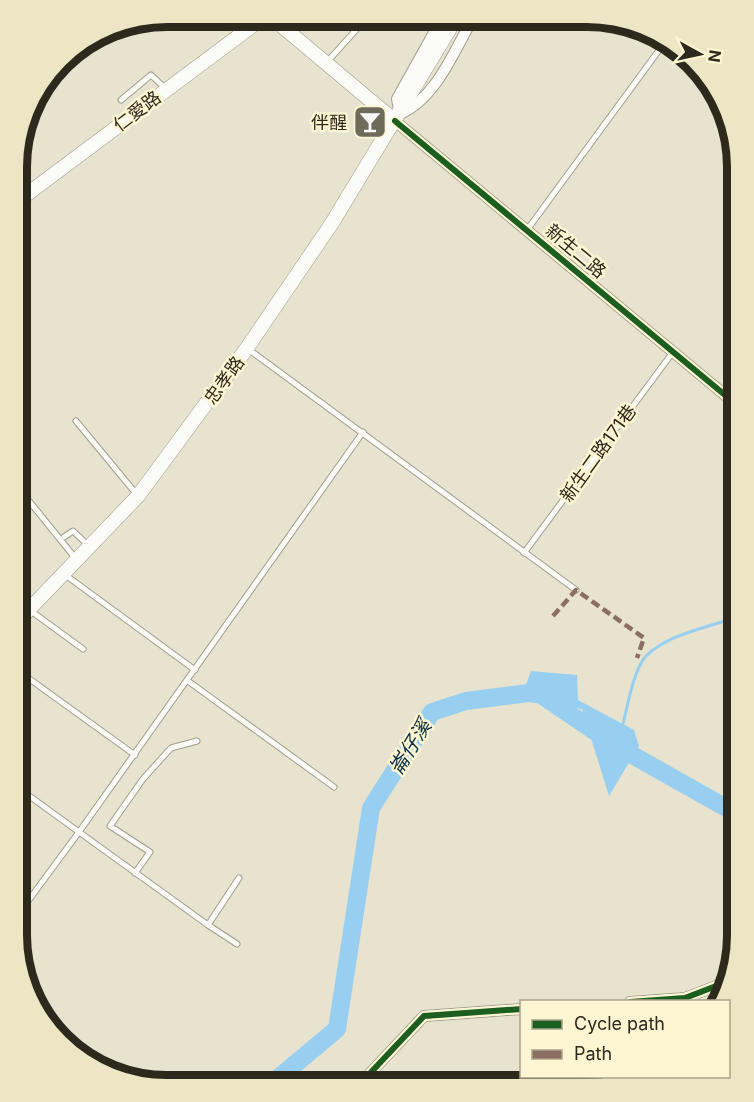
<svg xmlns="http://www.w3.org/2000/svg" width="754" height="1102" font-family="Inter,'Noto Sans TC',sans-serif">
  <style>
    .water { fill: #98cff0 }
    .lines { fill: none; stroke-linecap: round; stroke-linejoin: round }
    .stream { stroke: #98cff0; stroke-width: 3 }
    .river { stroke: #98cff0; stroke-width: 18 }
    .service-casing { stroke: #a19e8f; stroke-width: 7 }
    .minor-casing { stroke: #a19e8f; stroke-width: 12 }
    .secondary-casing { stroke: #a19e8f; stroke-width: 15 }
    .service { stroke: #fbfbf8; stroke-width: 5 }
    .minor { stroke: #fbfbf8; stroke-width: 10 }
    .secondary { stroke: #fbfbf8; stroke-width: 14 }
    .quiet { stroke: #8d6e63; stroke-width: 4.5; stroke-dasharray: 9 4.5; stroke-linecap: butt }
    .cycleway-casing { stroke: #fef6d2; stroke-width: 10 }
    .cycleway { stroke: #1b5e20; stroke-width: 6 }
    .labels { text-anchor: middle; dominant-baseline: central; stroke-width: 5; stroke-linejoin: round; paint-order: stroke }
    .street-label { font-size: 18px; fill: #2d2a1d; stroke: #fef6d2 }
    .poi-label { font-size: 18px; fill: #2d2a1d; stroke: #fef6d2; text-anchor: end }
    .water-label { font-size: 20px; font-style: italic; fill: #0a2e44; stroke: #fef6d2 }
    .rim { fill: none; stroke: #2d2a1d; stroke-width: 8 }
  </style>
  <rect width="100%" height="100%" fill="#e7e3cf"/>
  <!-- water -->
  <polygon class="water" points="531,671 577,675 578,700 634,730 639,746 609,796 582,709 520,701"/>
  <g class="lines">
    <!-- stream -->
    <path class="stream" d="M622,728c5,-18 11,-58 24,-72 22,-22 63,-29 91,-39"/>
    <!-- river -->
    <polyline class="river" points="270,1085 337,1029 371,808 432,712 466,701 537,692 618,747 737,814"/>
    <defs>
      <g id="service">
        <polyline points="327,62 364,21"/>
        <polyline points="121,100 151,75 166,89"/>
        <polyline points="527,230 665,42"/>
        <polyline points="248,349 576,590"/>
        <polyline points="76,421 138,496"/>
        <polyline points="25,496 76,559"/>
        <polyline points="64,537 73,531 89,546"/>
        <polyline points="524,553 673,352"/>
        <polyline points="64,574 195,670"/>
        <polyline points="31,611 83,649"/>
        <polyline points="17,670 135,755"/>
        <polyline points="188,681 334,787"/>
        <polyline points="17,725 26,714"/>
        <polyline points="17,787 79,832 363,432"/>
        <polyline points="135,873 150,852 110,826 143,779 171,748 197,741"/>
        <polyline points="17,916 79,832 208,925 239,878"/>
        <polyline points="208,925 237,944"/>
      </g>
      <g id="minor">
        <path d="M441,20l-44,79 3,15c36,-16 53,-61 72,-94"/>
        <polyline points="395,121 737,405"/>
        <polyline points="630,1002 685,998 724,983"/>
        <polyline points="359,1085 424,1016 522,1009"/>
      </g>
      <g id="secondary">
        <polyline points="277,22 395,121"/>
        <polyline points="18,201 256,23"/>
        <polyline points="17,622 138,496 247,348 332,223 455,20"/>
      </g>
    </defs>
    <!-- service casing -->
    <use href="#service" class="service-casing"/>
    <!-- minor casing -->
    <use href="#minor" class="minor-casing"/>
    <!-- secondary casing -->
    <use href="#secondary" class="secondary-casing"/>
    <!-- service -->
    <use href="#service" class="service"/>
    <!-- minor -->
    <use href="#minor" class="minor"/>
    <!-- secondary -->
    <use href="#secondary" class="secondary"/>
    <!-- quiet -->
    <polyline class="quiet" points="553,616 576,590 644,638 637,658"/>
    <defs>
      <g id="cycleway">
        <polyline points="395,121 737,405"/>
        <polyline points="630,1002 685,998 724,983"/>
        <polyline points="359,1085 424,1016 522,1009"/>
      </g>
    </defs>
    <!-- cycleway casing -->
    <use href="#cycleway" class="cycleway-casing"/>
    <!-- cycleway -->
    <use href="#cycleway" class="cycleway"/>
  </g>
  <!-- icons -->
  <defs>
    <symbol id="bar-square" viewBox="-11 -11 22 22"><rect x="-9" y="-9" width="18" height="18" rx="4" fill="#6e6b5b" stroke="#fef6d2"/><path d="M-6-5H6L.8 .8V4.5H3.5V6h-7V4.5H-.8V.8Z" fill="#fff"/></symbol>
  </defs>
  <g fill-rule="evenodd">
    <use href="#bar-square" x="351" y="103" width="38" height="38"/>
  </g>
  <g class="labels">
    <!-- street labels -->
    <g class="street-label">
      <text transform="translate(137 111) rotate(-37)">仁愛路</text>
      <text transform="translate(576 251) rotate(40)">新生二路</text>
      <text transform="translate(224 380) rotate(-54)">忠孝路</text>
      <text transform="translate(598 453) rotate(-54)">新生二路171巷</text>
    </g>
    <!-- poi labels -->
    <g class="poi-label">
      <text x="347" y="122">伴醒</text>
    </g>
    <!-- water labels -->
    <g class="water-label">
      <text transform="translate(410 747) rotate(-58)">崙仔溪</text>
    </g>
  </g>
  <!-- crop -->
  <path d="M0 0H754V1102H0ZM167 27H587A140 140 0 0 1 727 167V935A140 140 0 0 1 587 1075H167A140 140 0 0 1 27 935V167A140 140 0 0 1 167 27Z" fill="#ede6c4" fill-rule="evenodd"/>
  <path class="rim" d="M167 27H587A140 140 0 0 1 727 167V935A140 140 0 0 1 587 1075H167A140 140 0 0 1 27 935V167A140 140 0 0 1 167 27Z"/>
  <!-- legend -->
  <rect x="520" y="1000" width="210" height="78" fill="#fef6d2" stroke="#aaa48a" stroke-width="1.5"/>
  <rect x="532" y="1020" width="30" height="9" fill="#1b5e20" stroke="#aaa48a" stroke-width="1.5"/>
  <text x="574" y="1030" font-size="18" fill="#2d2a1d">Cycle path</text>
  <rect x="532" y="1050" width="30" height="9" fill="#8d6e63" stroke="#aaa48a" stroke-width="1.5"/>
  <text x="574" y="1060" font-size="18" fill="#2d2a1d">Path</text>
  <!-- north arrow -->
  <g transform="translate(700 54) rotate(98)" stroke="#fef6d2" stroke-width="4.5" paint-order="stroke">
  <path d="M0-4.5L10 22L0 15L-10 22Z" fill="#2d2a1d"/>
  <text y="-9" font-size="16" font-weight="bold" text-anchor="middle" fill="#2d2a1d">N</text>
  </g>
</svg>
